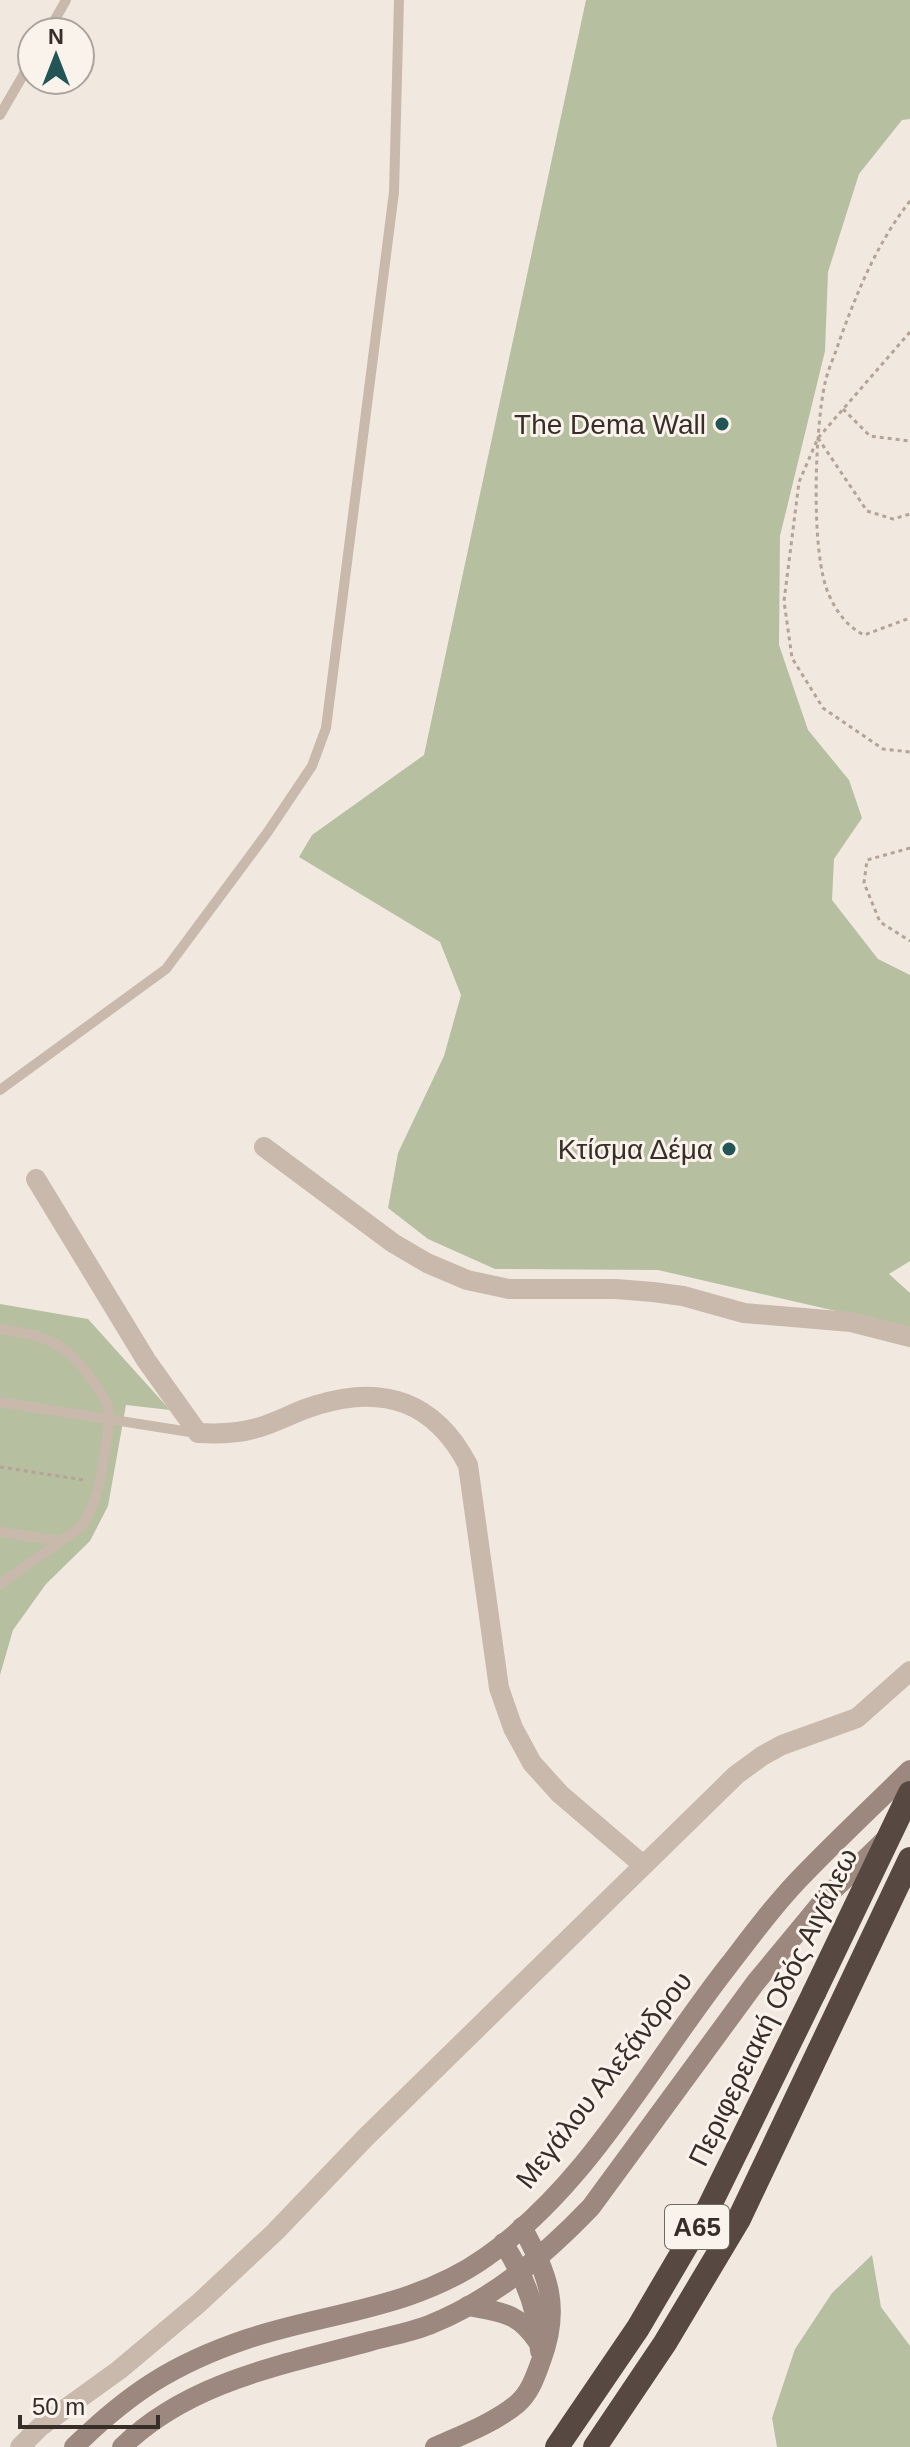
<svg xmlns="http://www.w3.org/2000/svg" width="910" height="2447" font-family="Arial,sans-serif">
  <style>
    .green { fill: #b6bfa0 }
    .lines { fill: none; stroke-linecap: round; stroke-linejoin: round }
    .path { stroke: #b4a396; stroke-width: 3; stroke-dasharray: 4 4; stroke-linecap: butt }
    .lane { stroke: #c9b9ac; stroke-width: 10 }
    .street { stroke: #c9b9ac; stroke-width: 20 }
    .secondary { stroke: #9c887e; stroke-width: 20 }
    .highway { stroke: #584842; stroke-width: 24 }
    .highway-bridge { stroke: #584842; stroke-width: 24 }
    .poi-dot { fill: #235456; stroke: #f9f3ec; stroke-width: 3 }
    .labels { text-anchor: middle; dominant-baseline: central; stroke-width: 6; stroke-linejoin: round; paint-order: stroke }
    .shield { fill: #f9f3ec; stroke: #716964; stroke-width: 2 }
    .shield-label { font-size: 26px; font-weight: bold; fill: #372e2a }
    .poi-label { font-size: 28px; fill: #372e2a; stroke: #f9f3ec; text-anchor: end }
    .street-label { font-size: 28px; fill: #372e2a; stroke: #f9f3ec }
  </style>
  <rect width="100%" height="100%" fill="#f1e9e0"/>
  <!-- green -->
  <g class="green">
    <polygon points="586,0 910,0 910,119 902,120 859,174 828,272 825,351 780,536 779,645 808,730 849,780 862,818 834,859 832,900 878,959 910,975 910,1261 889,1274 910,1293 910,1328 658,1270 495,1269 428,1239 388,1208 398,1153 444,1056 461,995 440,942 299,857 312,835 424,755"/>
    <polygon points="0,1304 88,1319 170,1410 126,1405 108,1506 90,1541 46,1584 13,1630 0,1675"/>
    <polygon points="872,2255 881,2307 910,2346 910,2447 777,2447 772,2418 795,2349 832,2293"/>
  </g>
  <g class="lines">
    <!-- path -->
    <g class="path">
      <path d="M910,201c-33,42 -53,91 -71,141 -4,13 -11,27 -14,41 -10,45 -15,171 4,212 8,18 19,32 35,40l46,-17"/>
      <polyline points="910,332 818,438 799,482 784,601 792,658 823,708 883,749 910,752"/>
      <polyline points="843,409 870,436 910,441"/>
      <polyline points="818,438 867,511 893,519 910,514"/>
      <polyline points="910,848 867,860 864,883 880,922 910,941"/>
      <polyline points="0,1467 84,1480"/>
    </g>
    <!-- lane -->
    <g class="lane">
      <polyline points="48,32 66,0"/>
      <polyline points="0,115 32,60"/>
      <polyline points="0,1090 166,969 267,833 312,766 326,728 394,192 399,0"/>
      <path d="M0,1329c48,8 63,11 93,52 5,8 13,17 15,27 3,16 -2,34 -4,49 -4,26 -8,48 -23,70l-81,57"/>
      <polyline points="0,1402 196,1433"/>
      <polyline points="0,1532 61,1541"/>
    </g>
    <!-- street -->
    <g class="street">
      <polyline points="264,1147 393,1243 427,1263 467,1280 509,1289 616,1289 653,1292 683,1296 744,1313 851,1322 910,1337"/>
      <path d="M36,1179l110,181 52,73c18,1 37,1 55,-4 22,-5 42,-18 64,-24 67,-21 118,-3 151,60l31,223 14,40 19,35 28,31 83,71"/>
      <polyline points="20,2447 40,2427 119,2370 199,2303 275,2232 366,2137 736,1775 762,1756 782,1745 857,1718 910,1671"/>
    </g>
    <!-- secondary -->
    <g class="secondary">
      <path d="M503,2243c21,32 36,69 37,108"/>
      <path d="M468,2306c33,6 50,6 70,36"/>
      <path d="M74,2447c55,-54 99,-83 173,-108 81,-27 166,-30 239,-82 104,-74 165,-193 243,-292 24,-31 49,-65 77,-93 34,-35 69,-68 104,-102"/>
      <path d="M122,2447c67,-66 161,-82 249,-106 19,-5 40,-9 58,-16 63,-25 115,-69 162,-118l165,-225 72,-87 57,-55"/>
      <path d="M435,2447c27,-12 59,-24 82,-43 13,-11 18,-27 24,-43 20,-53 8,-85 -19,-134"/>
    </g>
    <!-- highway -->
    <g class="highway">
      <polyline points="557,2447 638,2328 709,2207 814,1993"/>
      <polyline points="595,2447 665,2343 739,2219 910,1859"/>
    </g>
    <!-- highway-bridge -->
    <polyline class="highway-bridge" points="814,1993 910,1793"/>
  </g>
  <!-- markers -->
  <g class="poi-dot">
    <circle cx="722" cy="424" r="8"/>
    <circle cx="729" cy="1149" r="8"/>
  </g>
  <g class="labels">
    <!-- shield labels -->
    <rect class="shield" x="665" y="2205" width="64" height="44" rx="6"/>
    <g class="shield-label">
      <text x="697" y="2227">Α65</text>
    </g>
    <!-- poi labels -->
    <g class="poi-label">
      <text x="706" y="424">The Dema Wall</text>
      <text x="713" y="1149">Κτίσμα Δέμα</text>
    </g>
    <!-- street labels -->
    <g class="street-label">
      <text transform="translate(773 2007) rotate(-64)">Περιφερειακή Οδός Αιγάλεω</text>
      <text transform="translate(604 2080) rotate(-52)">Μεγάλου Αλεξάνδρου</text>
    </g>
  </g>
  <!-- north arrow -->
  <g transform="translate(56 56)"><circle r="38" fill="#f9f3ec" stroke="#aba49e" stroke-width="2"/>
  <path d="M0-6L14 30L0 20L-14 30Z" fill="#235456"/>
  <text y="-12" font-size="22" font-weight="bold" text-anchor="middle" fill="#372e2a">N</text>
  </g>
  <!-- scale -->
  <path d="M20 2415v12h138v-12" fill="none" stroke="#372e2a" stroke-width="4"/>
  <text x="32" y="2415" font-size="24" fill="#372e2a" stroke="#f9f3ec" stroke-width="6" paint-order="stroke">50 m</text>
</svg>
